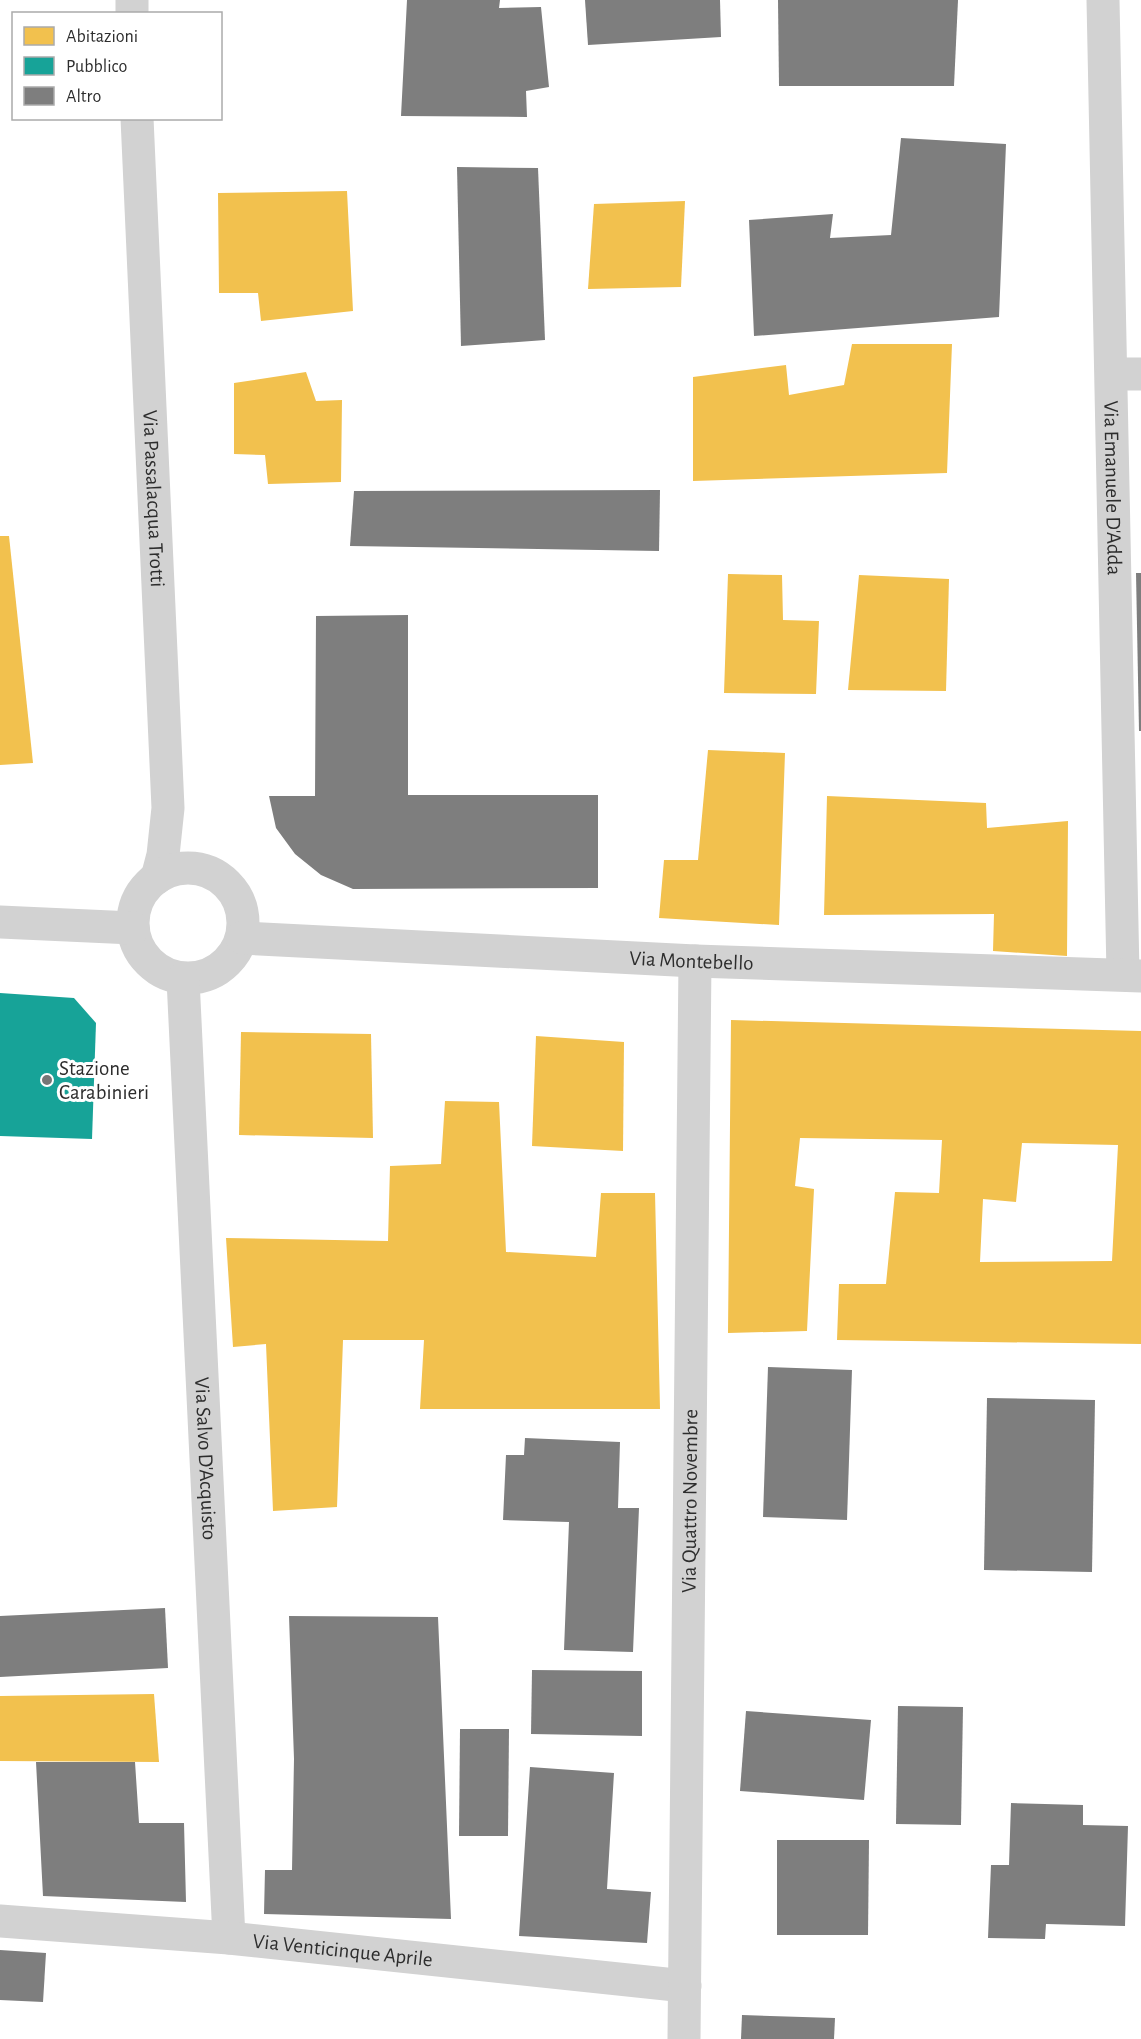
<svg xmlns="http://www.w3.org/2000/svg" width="1141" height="2039" font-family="'Alegreya Sans',sans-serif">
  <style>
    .homes { fill: #f2c14e; fill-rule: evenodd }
    .public { fill: #17a398 }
    .building { fill: #7e7e7e }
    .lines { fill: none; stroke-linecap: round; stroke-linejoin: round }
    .minor { stroke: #d2d2d2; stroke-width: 33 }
    .poi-dot { fill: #767676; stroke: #fff; stroke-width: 2 }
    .labels { text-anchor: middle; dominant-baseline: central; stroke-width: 6; stroke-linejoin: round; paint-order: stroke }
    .street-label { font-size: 21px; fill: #2d2d2d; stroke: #fff }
    .poi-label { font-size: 21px; fill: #2d2d2d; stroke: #fff; text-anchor: start }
  </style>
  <rect width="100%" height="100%" fill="#fff"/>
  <!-- homes -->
  <g class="homes">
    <polygon points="347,191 353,311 261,321 258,293 219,293 218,193"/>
    <polygon points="685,201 681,287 588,289 594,204"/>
    <polygon points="852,344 952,344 947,473 693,481 693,377 786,365 789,395 844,385"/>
    <polygon points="306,372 316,401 342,400 341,482 268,484 265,455 234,454 234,383"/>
    <polygon points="0,536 9,536 33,763 0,765"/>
    <polygon points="728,574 782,575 783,620 819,621 816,694 724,693"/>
    <polygon points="859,575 949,579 946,691 848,690"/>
    <polygon points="708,750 785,753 779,925 659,918 664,860 698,860"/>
    <polygon points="827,796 986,803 987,828 1068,821 1067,956 993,951 994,914 824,915"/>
    <path d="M731,1020l410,11v313l-304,-4 2,-56h47l9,-92 44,1 3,-53 -142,-2 -5,48 19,3 -7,142 -79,2zM1022,1143l96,2 -6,116 -132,1 3,-63 33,3z"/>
    <polygon points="241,1032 371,1034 373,1138 239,1135"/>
    <polygon points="536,1036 624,1042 623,1151 532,1146"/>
    <polygon points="445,1101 499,1102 506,1252 596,1257 601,1193 655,1193 660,1409 420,1409 424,1340 343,1340 337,1507 273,1511 266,1344 233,1347 226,1238 388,1241 390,1166 441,1164"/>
    <polygon points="154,1694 159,1762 0,1761 0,1696"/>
  </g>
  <!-- public -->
  <polygon class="public" points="0,993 74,998 96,1023 92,1139 0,1136"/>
  <!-- building -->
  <g class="building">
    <polygon points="407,0 500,0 499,8 541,7 549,87 526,91 527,117 401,116"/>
    <polygon points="585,0 720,0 721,37 588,45"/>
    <polygon points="778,0 958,0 954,86 779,86"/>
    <polygon points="901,138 1006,144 999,317 754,336 749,220 833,214 830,238 891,235"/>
    <polygon points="457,167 538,168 545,340 461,346"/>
    <polygon points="660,490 659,551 350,546 354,491"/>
    <polygon points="1136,573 1141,573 1141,731 1139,731"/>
    <polygon points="408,615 408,795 598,795 598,888 353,889 321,875 295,854 276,828 269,796 315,796 316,616"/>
    <polygon points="768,1367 852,1370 847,1520 763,1517"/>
    <polygon points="987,1398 1095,1400 1092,1572 984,1570"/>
    <polygon points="525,1438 620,1442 618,1508 639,1508 633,1652 564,1650 569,1522 503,1520 506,1455 524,1455"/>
    <polygon points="165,1608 168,1668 0,1677 0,1616"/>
    <polygon points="289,1616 438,1617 451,1919 264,1914 265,1870 292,1870 294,1759"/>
    <polygon points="532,1670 642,1671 642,1736 531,1734"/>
    <polygon points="898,1706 963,1707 961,1825 896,1824"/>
    <polygon points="746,1711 871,1720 864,1800 740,1791"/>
    <polygon points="460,1729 509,1729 508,1836 459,1836"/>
    <polygon points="36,1762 135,1762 139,1823 184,1823 186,1902 43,1896"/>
    <polygon points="530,1767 614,1773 607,1889 651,1892 647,1943 519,1936"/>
    <polygon points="1011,1803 1083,1805 1083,1825 1128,1826 1125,1926 1046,1924 1045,1939 988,1938 991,1865 1009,1865"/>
    <polygon points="777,1840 869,1840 868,1935 777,1935"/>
    <polygon points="0,1950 46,1953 43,2002 0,2000"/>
    <polygon points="742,2015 835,2018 834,2039 741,2039"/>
  </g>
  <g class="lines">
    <!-- minor -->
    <g class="minor">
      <polyline points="132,0 132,14"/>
      <path id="s1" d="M1103,0l20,974"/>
      <path id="s2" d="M137,118l31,690 -5,47 -6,23"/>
      <polyline points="1112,374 1141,374"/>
      <circle cx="188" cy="923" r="55"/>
      <polyline points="0,922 133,928"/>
      <path id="s3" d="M242,938l453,23 446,15"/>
      <path id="s4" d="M183,979l46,959"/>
      <path id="s5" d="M0,1921l229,17 456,48"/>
      <path id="s6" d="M684,2039l11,-1078"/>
    </g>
  </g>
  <!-- markers -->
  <circle class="poi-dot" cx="47" cy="1080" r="6"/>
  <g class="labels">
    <!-- street labels -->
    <g class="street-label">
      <text stroke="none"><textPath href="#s1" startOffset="488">Via Emanuele D'Adda</textPath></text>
      <text stroke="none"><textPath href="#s2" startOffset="381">Via Passalacqua Trotti</textPath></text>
      <text stroke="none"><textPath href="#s3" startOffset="450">Via Montebello</textPath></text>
      <text stroke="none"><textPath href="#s4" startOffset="480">Via Salvo D'Acquisto</textPath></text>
      <text stroke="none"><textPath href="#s6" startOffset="538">Via Quattro Novembre</textPath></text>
      <text stroke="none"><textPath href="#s5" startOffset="344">Via Venticinque Aprile</textPath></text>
    </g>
    <!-- poi labels -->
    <g class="poi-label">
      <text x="59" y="1068">Stazione<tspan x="59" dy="24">Carabinieri</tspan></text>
    </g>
  </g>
  <!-- legend -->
  <rect x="12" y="12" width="210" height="108" fill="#ffffff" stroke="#ababab" stroke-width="1.5"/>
  <rect x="24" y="27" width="30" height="18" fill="#f2c14e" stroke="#ababab" stroke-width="1.5"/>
  <text x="66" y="42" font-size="18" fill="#2d2d2d">Abitazioni</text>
  <rect x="24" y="57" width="30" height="18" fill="#17a398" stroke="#ababab" stroke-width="1.5"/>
  <text x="66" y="72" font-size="18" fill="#2d2d2d">Pubblico</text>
  <rect x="24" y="87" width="30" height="18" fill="#7e7e7e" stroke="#ababab" stroke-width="1.5"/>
  <text x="66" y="102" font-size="18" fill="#2d2d2d">Altro</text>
</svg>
